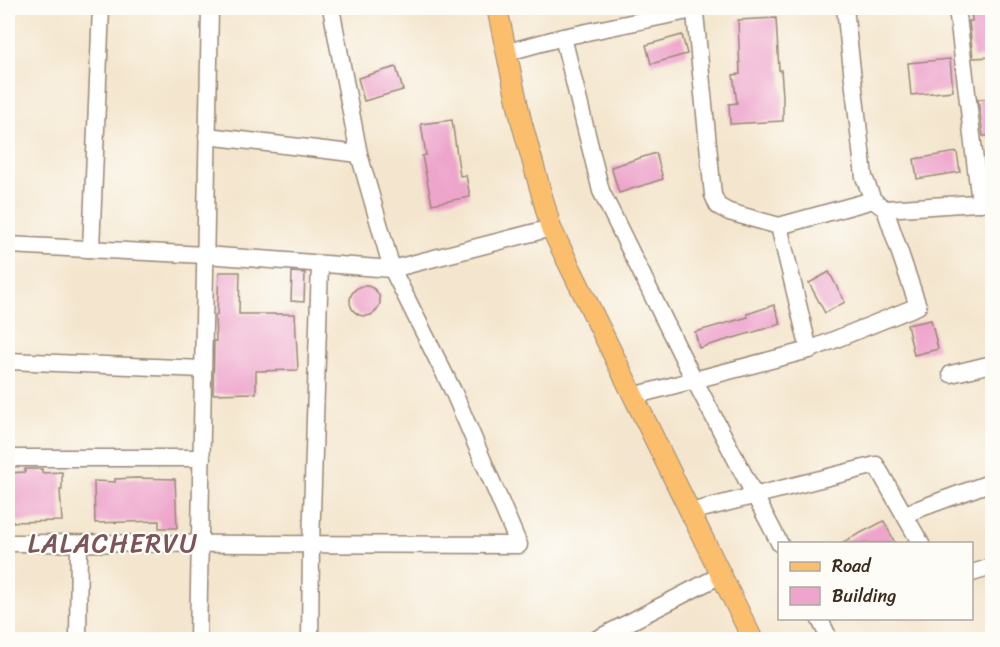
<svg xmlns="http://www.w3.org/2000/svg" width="1000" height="647" font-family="Sriracha,sans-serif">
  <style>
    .building { fill: #eea5cc }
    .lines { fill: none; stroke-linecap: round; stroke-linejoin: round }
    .minor-casing { stroke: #988876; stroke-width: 19 }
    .major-casing { stroke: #988876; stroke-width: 22 }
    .minor { stroke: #fff; stroke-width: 16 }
    .major { stroke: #fabe6d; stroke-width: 20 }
    .labels { text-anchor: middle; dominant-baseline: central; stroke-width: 4.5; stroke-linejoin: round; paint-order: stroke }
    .quarter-label { font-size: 26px; letter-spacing: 1.5px; fill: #7a555b; stroke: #fdfcf7 }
  </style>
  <rect width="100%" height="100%" fill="#fdfcf7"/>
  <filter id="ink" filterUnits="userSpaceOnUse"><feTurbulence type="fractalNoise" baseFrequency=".0167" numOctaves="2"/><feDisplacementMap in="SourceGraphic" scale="12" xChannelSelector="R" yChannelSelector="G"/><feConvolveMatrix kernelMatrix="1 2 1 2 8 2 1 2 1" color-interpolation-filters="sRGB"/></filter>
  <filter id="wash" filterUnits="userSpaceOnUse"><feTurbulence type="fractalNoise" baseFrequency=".008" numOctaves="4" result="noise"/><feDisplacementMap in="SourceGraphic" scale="24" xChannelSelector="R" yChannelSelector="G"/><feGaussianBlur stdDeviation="1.35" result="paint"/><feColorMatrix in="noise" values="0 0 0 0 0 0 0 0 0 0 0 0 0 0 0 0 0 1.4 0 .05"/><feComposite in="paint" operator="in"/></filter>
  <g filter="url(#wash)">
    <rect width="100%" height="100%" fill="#f4e6ce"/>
    <g id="blocks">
      <!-- building -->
      <g class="building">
        <polygon points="971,8 993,8 993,57 973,58 969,21 972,21"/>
        <polygon points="776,18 779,70 781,70 783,96 783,121 730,124 729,104 737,103 733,75 740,74 738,20"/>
        <polygon points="682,35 687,54 651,64 646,45"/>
        <polygon points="950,59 953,91 911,95 908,63"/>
        <polygon points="396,67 403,90 364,101 358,78"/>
        <polygon points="978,99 993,99 993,136 983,136"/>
        <polygon points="452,120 460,176 466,175 470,197 432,204 422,156 426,155 421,124"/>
        <polygon points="957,152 960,172 917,179 914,159"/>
        <polygon points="656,153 663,179 619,193 611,167"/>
        <polygon points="219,272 240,272 239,314 295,314 298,370 256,371 256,393 213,394 214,341 216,341 215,315 217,315"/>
        <polygon points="292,272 305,273 304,302 291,301"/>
        <polygon points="829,272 845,302 825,313 809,283"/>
        <circle cx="365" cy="301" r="15"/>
        <polygon points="774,305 781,324 699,348 695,332 748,317 747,314"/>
        <polygon points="931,320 938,349 914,355 907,325"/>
        <polygon points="25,469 42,469 42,473 62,472 62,490 60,490 62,521 8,522 8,473 25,472"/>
        <polygon points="136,478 175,479 177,528 159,528 159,521 95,523 94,481 115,482 115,479"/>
        <polygon points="884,521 895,543 841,543"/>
      </g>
    </g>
  </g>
  <g filter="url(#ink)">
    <use href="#blocks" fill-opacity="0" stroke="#988876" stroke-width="1.5"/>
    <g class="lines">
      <defs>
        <g id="minor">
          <polyline points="957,8 980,203"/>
          <polyline points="563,37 601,191 684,360 780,544"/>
          <polyline points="508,52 563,37 688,11 695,13 713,195 718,206 729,212 779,226 873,200"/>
          <polyline points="207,136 359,154"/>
          <polyline points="885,209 992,202"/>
          <polyline points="779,226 809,350"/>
          <polyline points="8,245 205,255 392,269 551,228"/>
          <polyline points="91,249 101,8"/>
          <polyline points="8,361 203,369"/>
          <polyline points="951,374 992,364"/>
          <polyline points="633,396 809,350 918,306 885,209 873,200 864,177 845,8"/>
          <polyline points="8,458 202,458"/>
          <polyline points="690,512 876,465 921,544"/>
          <polyline points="905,514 992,482"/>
          <polyline points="8,543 519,545 454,393 392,269 359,154 331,8"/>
          <polyline points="972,573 992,567"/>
          <polyline points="819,618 830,640"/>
          <polyline points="78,640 79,544"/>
          <polyline points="198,640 210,8"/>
          <polyline points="310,640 311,544 320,264"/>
          <polyline points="595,640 721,575"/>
        </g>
        <polyline id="major" points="497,8 521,120 551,228 753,640"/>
      </defs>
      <!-- minor casing -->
      <use href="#minor" class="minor-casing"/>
      <!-- major casing -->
      <use href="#major" class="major-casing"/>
      <!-- minor -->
      <use href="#minor" class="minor"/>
      <!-- major -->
      <use href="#major" class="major"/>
    </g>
  </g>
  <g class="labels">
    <!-- quarter labels -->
    <g class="quarter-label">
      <text x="113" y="543">LALACHERVU</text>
    </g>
  </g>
  <!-- margin -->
  <rect width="1000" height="647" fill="none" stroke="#fdfcf7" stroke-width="30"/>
  <!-- legend -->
  <rect x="778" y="542" width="195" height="78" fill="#fdfcf7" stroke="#afa8a0" stroke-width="1.5"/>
  <rect x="790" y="562" width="30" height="9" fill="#fabe6d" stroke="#afa8a0" stroke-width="1.5"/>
  <text x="832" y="572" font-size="18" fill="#3b2a1e">Road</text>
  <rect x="790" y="587" width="30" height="18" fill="#eea5cc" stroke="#afa8a0" stroke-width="1.5"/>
  <text x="832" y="602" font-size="18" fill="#3b2a1e">Building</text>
</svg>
